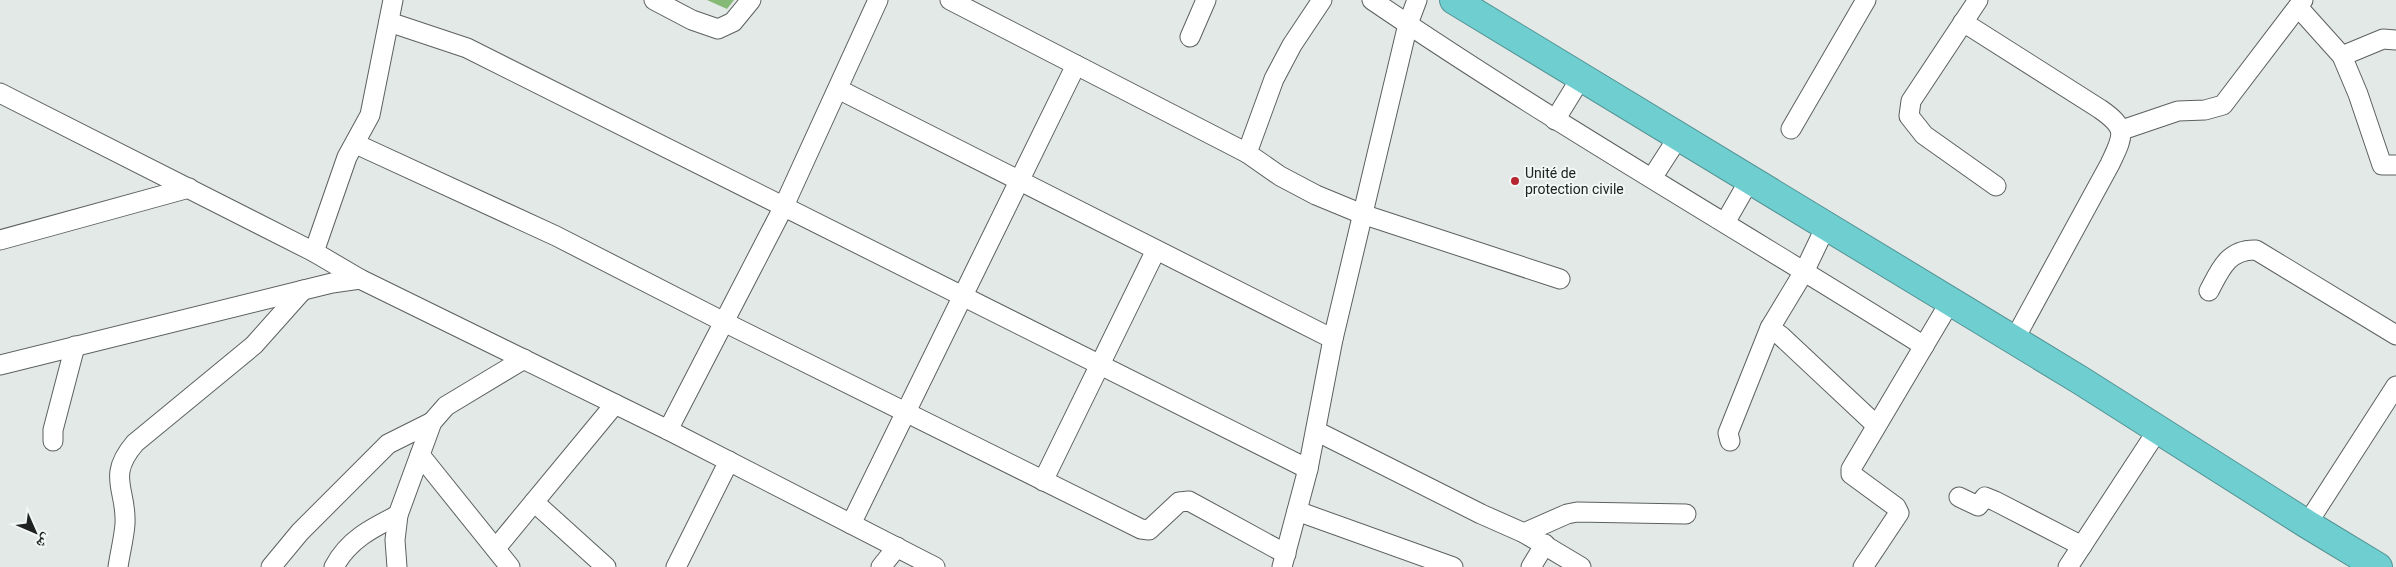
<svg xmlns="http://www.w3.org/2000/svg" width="2396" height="567" font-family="Roboto,'Noto Naskh Arabic',sans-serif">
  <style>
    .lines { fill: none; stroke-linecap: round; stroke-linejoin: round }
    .minor-casing { stroke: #5c615f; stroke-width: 21 }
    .highway-casing { stroke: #539293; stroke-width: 30 }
    .minor { stroke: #fff; stroke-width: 19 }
    .highway { stroke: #6eced0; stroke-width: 28 }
    .wall { fill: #84ba75 }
    .poi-dot { fill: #b62530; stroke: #f0f7f4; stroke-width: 2 }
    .labels { text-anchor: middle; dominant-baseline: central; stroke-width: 4; stroke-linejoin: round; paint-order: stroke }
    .poi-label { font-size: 14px; fill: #202221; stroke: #f0f7f4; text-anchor: start }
  </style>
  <rect width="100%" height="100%" fill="#e3e9e7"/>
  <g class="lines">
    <defs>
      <g id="minor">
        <polyline points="654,0 692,20 718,29 733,22 751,0"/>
        <polyline points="950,0 1247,153 1274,79 1292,45 1322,0"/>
        <path d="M1372,0c179,122 368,230 552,346"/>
        <polyline points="1978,0 1911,101 1909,116 1924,135 1996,186"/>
        <polyline points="2298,7 2342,56 2358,94 2382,165 2396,165"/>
        <polyline points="389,22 467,48 1308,469"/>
        <path d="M1963,22l137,87c29,20 23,27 10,55l-96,176"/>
        <polyline points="1190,37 1206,0"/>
        <polyline points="2342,56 2383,39 2396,40"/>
        <polyline points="838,89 1333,339"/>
        <polyline points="0,93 314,252 360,279"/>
        <polyline points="1555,120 1582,76"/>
        <polyline points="1791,129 1866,0"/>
        <polyline points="2122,130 2178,111 2205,110 2223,105 2303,0"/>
        <polyline points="356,144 556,236 724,322 1141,529 1149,530 1179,502 1189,501 1286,554"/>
        <polyline points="1247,153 1280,176 1316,195 1362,214 1560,279"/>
        <polyline points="1652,178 1679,136"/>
        <polyline points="1726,221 1750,179"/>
        <polyline points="1826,226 1805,270 1770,328 1781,336 1876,425"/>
        <polyline points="0,240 189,188"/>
        <polyline points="314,252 347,157 370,115 393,0"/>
        <path d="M2209,291c11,-21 19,-42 47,-41l140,85"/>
        <polyline points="0,365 332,283 360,279 668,430 935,567"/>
        <polyline points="668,430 783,208 878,0"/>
        <polyline points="1316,431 1481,514 1524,533 1581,567"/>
        <polyline points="53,441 53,430 75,346"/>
        <polyline points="1730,441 1728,433 1770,328"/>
        <polyline points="420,455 510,567"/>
        <polyline points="1043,481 1156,250"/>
        <polyline points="1959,497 1978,506 1985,497 1995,501 2082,546"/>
        <polyline points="534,502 606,567"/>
        <polyline points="1297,511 1453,567"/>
        <polyline points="851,524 1076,65"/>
        <polyline points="2307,524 2396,386"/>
        <polyline points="1524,533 1567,514 1577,512 1686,514"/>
        <polyline points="496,548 615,404"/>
        <path d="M118,567c2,-14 6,-29 7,-43 2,-35 -19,-47 10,-81l119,-98 49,-55"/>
        <polyline points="271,567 300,532 388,444 432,422"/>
        <path d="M334,567c14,-27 38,-39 64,-52"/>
        <polyline points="397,567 395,540 398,515 432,422 446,406 524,359"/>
        <polyline points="676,567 729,461"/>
        <polyline points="881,567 897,547"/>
        <polyline points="1282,567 1308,469 1333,339 1408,24 1417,0"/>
        <polyline points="1531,567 1545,544"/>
        <polyline points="1863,567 1899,513 1896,507 1851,474 1851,469 1950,302"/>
        <polyline points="2068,567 2159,428"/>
      </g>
      <polyline id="highway" points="1454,0 2080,380 2307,524 2378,567"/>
    </defs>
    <!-- minor casing -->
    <use href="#minor" class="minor-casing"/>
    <!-- highway casing -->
    <use href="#highway" class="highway-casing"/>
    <!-- minor -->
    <use href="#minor" class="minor"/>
    <!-- highway -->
    <use href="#highway" class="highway"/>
  </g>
  <!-- wall -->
  <polygon class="wall" points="707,0 734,0 727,9"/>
  <!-- markers -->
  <circle class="poi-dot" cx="1515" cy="181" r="5"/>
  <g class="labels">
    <!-- poi labels -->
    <g class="poi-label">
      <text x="1525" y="173">Unité de<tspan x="1525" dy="16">protection civile</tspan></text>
    </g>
  </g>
  <!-- north arrow -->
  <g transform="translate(35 532) rotate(135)" stroke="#f0f7f4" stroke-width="4" paint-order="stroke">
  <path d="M0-4L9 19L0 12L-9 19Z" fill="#202221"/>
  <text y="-8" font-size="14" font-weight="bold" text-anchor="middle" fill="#202221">ش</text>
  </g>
</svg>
